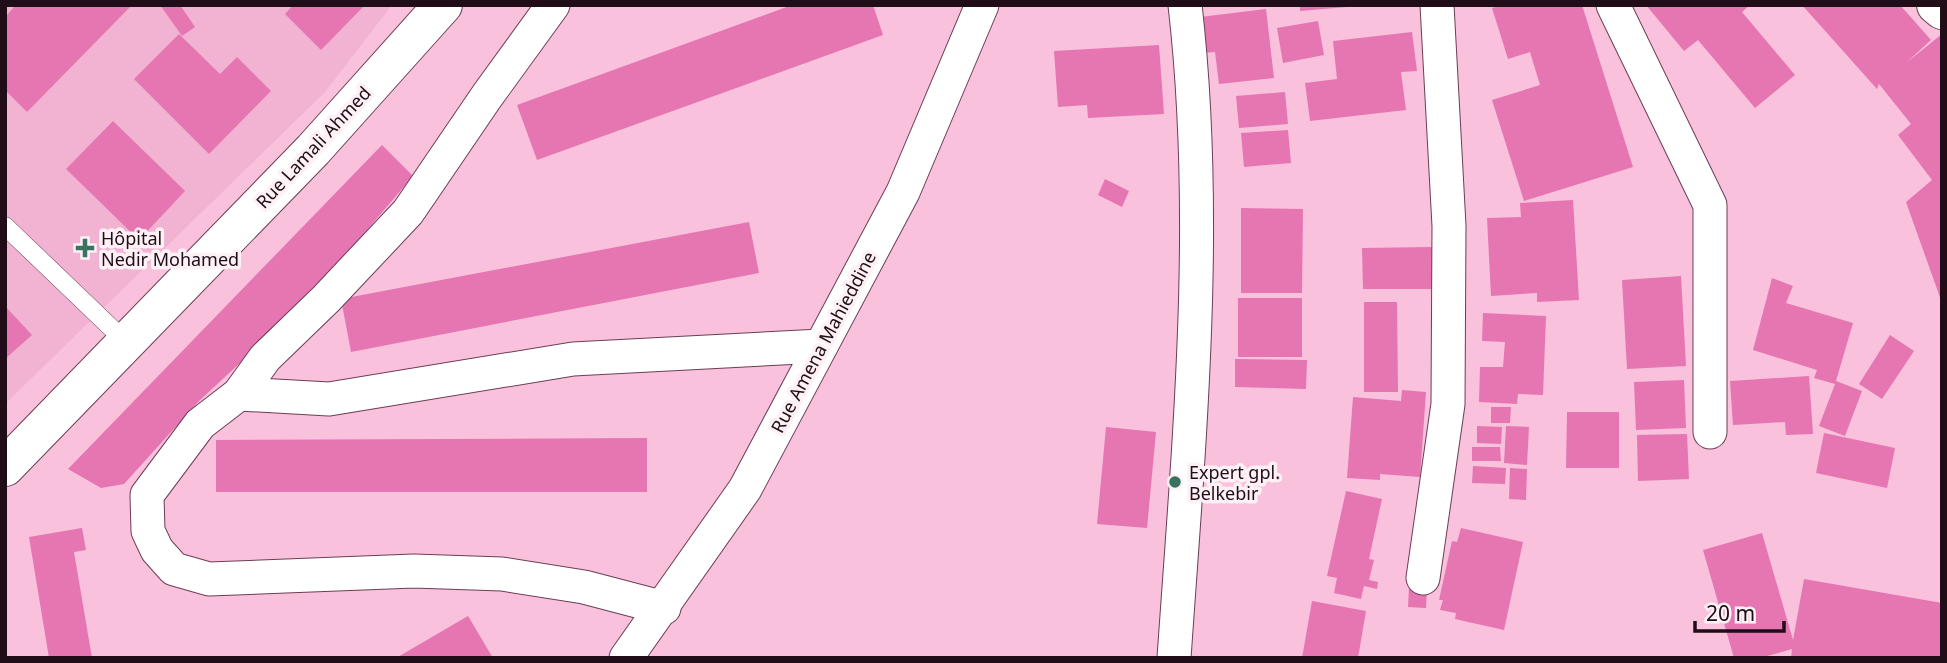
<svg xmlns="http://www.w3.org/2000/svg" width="1947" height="663" font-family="'Noto Sans',sans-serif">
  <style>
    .built { fill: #f1b3d1 }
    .building { fill: #e576b2 }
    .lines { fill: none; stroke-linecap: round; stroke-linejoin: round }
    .lane-casing { stroke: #6c3e55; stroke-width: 19 }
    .street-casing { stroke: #6c3e55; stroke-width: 35 }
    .primary-casing { stroke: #6c3e55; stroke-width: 40 }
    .lane { stroke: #fff; stroke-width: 18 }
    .street { stroke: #fff; stroke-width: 33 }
    .primary { stroke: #fff; stroke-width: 38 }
    .poi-dot { fill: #37735e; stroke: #fdf1f6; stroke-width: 2.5 }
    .labels { text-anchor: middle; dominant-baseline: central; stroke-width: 7; stroke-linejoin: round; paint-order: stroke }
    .street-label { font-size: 18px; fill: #200d17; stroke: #fdf1f6 }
    .poi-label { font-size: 18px; fill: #200d17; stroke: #fdf1f6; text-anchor: start }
  </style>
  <rect width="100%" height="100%" fill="#f9c1dc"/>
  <!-- built -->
  <polygon class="built" points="5,5 392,5 325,92 5,404"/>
  <!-- building -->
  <g class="building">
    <polygon points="16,5 132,5 27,112 5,90 5,17"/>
    <polygon points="160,5 180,5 195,27 182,36"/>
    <polygon points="293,5 365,5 321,50 285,14"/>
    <polygon points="792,5 873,5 883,35 537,160 517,105"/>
    <polygon points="1300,5 1347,5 1347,7 1300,11"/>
    <polygon points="1502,5 1582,5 1633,167 1524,201 1492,100 1540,85 1530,52 1508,59 1492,8"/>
    <polygon points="1646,5 1750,5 1742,12 1795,75 1755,108 1698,40 1684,51"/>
    <polygon points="1802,5 1900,5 1931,40 1906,63 1942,34 1942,303 1906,202 1932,180 1898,135 1911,124 1879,84 1877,89"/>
    <polygon points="1266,9 1274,78 1219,84 1215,52 1204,53 1200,17"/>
    <polygon points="1318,21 1324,55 1283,63 1277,28"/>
    <polygon points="1412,32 1417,71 1401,72 1406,110 1310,121 1305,83 1337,79 1333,41"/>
    <polygon points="179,34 220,74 237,57 271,91 209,154 134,79"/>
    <polygon points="1159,45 1164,114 1088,118 1087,105 1058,107 1054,51"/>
    <polygon points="1285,92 1288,124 1239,128 1236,96"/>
    <polygon points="113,121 185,191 139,240 66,169"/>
    <polygon points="1288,130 1291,163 1244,167 1241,133"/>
    <polygon points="382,145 413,176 304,304 200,400 124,484 101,488 68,469"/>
    <polygon points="1105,179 1129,191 1122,207 1098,195"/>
    <polygon points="1573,200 1579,300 1537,302 1537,293 1491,296 1487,218 1521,217 1520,203"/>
    <polygon points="1241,208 1303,209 1302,293 1241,293"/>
    <polygon points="749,222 759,273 351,352 341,299"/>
    <polygon points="1432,247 1432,289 1363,289 1362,248"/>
    <polygon points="1681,276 1686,366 1627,369 1622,280"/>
    <polygon points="1772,278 1793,286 1786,303 1853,323 1836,381 1862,391 1845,436 1819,426 1835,384 1814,378 1817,370 1753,350"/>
    <rect x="1238" y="298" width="64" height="59"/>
    <polygon points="1364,302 1397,302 1398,392 1364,392"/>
    <polygon points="5,306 32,335 5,359"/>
    <polygon points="1483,313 1546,316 1543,395 1518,394 1517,404 1479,402 1480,367 1503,367 1505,342 1482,341"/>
    <polygon points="1890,335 1914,351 1882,399 1859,384"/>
    <polygon points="1235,359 1307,360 1306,389 1235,387"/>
    <polygon points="1809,376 1813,434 1786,435 1785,422 1733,425 1730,381"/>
    <polygon points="1684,380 1686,428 1636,430 1634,382"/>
    <polygon points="1402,390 1426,392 1420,477 1380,474 1380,480 1347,478 1353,397 1401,401"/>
    <polygon points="1491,407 1511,407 1510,423 1491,423"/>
    <polygon points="1567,412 1619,412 1619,468 1566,468"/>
    <polygon points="1477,426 1502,427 1501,444 1477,443"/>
    <polygon points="1506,426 1529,427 1527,465 1504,463"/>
    <polygon points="1106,427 1156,432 1147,528 1097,524"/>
    <polygon points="1824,433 1895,448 1887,488 1816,473"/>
    <polygon points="1687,434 1689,479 1638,481 1637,435"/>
    <polygon points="647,438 647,492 216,492 216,440"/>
    <polygon points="1472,447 1500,447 1501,461 1472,461"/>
    <polygon points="1473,466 1506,468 1505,484 1472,483"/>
    <polygon points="1510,468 1527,469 1526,500 1509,499"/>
    <polygon points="1346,491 1382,499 1369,559 1374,560 1369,580 1378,582 1377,589 1364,586 1361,599 1334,593 1337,578 1327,576"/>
    <polygon points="82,528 86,550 74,552 92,658 49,658 29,537"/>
    <polygon points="1461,528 1523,542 1504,630 1455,619 1456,613 1440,610 1443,600 1439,600 1452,541 1457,542"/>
    <polygon points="1762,533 1793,640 1804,579 1942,603 1942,658 1791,658 1792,649 1760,658 1734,658 1703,550"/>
    <polygon points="1409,587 1427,588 1426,608 1408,607"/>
    <polygon points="1312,601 1366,611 1358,658 1302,658"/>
    <polygon points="468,616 493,658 396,658"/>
  </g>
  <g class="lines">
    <defs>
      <polyline id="lane" points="5,226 126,342"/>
      <g id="street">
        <polyline points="553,5 487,96 408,212 326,299 265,358 239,394 200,424 147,495 148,531 157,550 174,569 209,579 414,571 502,574 584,587 664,608"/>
        <polyline points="1613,5 1710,205 1710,432"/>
        <polyline points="239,394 329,399 573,359 821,346"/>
        <polyline points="1423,578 1448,404 1449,226 1437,5"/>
        <polyline points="626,658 745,489 903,192 982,5"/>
        <path d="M1174,658c15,-217 36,-436 11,-653"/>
      </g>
      <g id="primary">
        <polyline points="1936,5 1942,10"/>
        <polyline points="5,467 313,150 443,5"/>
      </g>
    </defs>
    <!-- lane casing -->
    <use href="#lane" class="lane-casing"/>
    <!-- street casing -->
    <use href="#street" class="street-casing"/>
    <!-- primary casing -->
    <use href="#primary" class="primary-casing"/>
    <!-- lane -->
    <use href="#lane" class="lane"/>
    <!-- street -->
    <use href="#street" class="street"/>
    <!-- primary -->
    <use href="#primary" class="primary"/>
  </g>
  <!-- markers -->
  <g class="poi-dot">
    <path d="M81.5 237.5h7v7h7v7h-7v7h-7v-7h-7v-7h7z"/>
    <circle cx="1175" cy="482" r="7"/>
  </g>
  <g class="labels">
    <!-- street labels -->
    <g class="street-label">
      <text transform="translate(313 147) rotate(-47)">Rue Lamali Ahmed</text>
      <text transform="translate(823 342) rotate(-62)">Rue Amena Mahieddine</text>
    </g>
    <!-- poi labels -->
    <g class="poi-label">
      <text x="101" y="238">Hôpital<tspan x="101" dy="21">Nedir Mohamed</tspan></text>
      <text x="1189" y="472">Expert gpl.<tspan x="1189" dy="21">Belkebir</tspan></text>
    </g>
  </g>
  <!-- border -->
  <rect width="1947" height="663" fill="none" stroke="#200d17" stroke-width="14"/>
  <!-- scale -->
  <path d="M1695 621v10h89v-10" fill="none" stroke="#200d17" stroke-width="3.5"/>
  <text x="1706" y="621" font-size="21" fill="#200d17" stroke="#fdf1f6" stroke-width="5" paint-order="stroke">20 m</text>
</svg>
